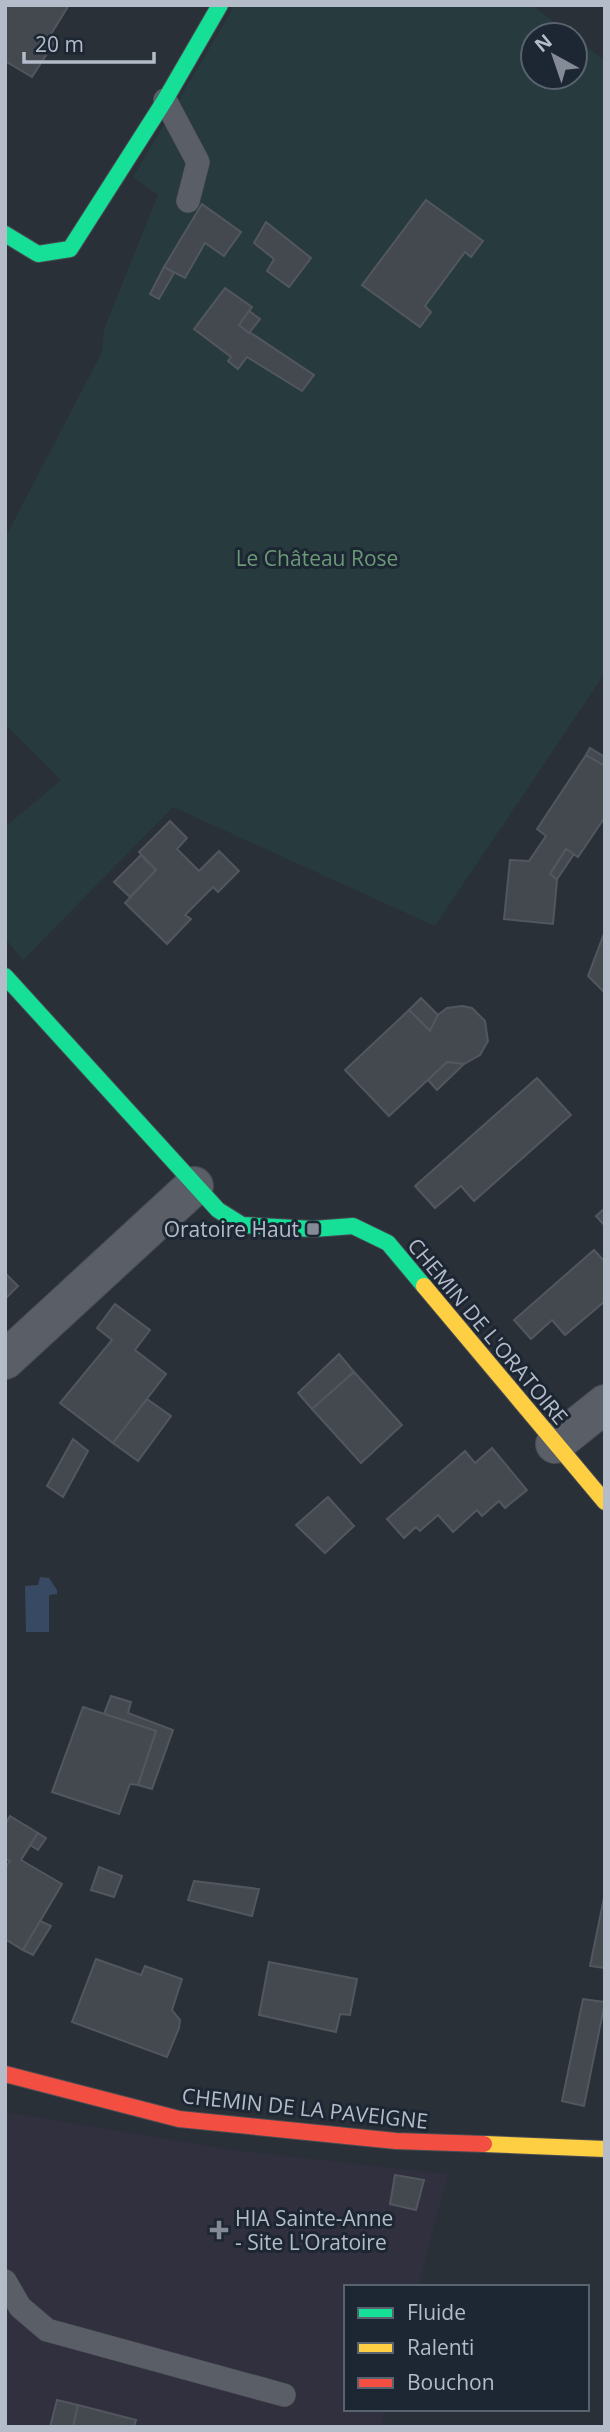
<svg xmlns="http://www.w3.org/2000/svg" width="610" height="2432" font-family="'Open Sans',sans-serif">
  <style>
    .medical { fill: #31303e }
    .green { fill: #273a3e }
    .water { fill: #384963 }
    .building { fill: #444950; stroke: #52575f; stroke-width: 2 }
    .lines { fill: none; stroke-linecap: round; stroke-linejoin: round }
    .lane-casing { stroke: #484c53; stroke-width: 24 }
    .street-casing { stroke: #484c53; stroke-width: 40 }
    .fast-casing { stroke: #484c53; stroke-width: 18 }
    .slow-casing { stroke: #484c53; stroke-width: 18 }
    .jam-casing { stroke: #484c53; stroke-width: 18 }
    .lane { stroke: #5a5e66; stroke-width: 23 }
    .street { stroke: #5a5e66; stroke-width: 38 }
    .fast { stroke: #16e098; stroke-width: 16 }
    .slow { stroke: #ffcf43; stroke-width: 16 }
    .jam { stroke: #f24e42; stroke-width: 16 }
    .poi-dot { fill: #848b96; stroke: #1d2633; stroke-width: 2.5 }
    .labels { text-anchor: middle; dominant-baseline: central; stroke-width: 6; stroke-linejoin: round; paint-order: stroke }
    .park-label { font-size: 21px; fill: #6b9a76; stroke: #1d2633 }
    .poi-label { font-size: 21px; fill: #b4bcc9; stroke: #1d2633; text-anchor: end }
    .street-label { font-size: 21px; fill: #b4bcc9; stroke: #1d2633 }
  </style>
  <rect width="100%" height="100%" fill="#2a3038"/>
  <!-- medical -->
  <polygon class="medical" points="5,2112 232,2150 448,2174 418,2287 346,2287 346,2409 385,2409 381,2427 5,2427"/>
  <!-- green -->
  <polygon class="green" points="235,5 532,5 571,35 533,35 533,77 575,77 575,38 605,61 605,673 435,926 173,807 23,960 5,938 5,827 61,780 5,724 5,538 102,352 104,329 158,195 133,177"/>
  <!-- water -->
  <polygon class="water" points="40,1577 49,1578 57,1590 57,1594 49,1595 49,1632 26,1632 25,1586 38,1585"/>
  <!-- building -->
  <g class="building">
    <polygon points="5,5 69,5 48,39 54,43 32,77 5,61"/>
    <polygon points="426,200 483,241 471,257 465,252 425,306 431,312 420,327 362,285"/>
    <polygon points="202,204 241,232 224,256 205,243 185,278 164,267"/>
    <polygon points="266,222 311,258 289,287 267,271 274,259 254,243"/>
    <polygon points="164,267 174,273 159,299 150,294"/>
    <polygon points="225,288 252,307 239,325 314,375 302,391 247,357 238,369 228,361 231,357 194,329"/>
    <polygon points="249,311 260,319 249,333 239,325"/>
    <polygon points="590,748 605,757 605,766 586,755"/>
    <polygon points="586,755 605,766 605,817 578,857 566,849 550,874 557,880 553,924 504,919 510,860 529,861 546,836 537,829"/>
    <polygon points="170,821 187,838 177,849 199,871 219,851 239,871 218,892 213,887 185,915 191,919 167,944 125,903 156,870 139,852"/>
    <polygon points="566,849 574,854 557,879 550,874"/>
    <polygon points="141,855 156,870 130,897 114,882"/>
    <polygon points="605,931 605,993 588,976"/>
    <polygon points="421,998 438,1015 430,1031 409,1010"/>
    <polygon points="462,1006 472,1008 485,1021 488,1041 480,1055 464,1064 447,1062 389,1116 345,1070 409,1010 430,1031 438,1015 447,1008"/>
    <polygon points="447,1062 464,1064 437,1090 428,1080"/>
    <polygon points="537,1078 571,1115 474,1201 461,1186 435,1208 415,1186"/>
    <polygon points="605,1208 605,1226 596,1216"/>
    <polygon points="594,1250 605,1262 605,1301 565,1335 552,1320 531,1339 514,1320"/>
    <polygon points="5,1273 18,1286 5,1299"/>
    <polygon points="115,1304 150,1330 135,1350 166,1374 113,1443 60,1403 112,1340 97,1328"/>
    <polygon points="339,1354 354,1372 312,1409 298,1393"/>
    <polygon points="354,1372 402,1425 361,1463 312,1409"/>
    <polygon points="147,1399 171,1416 138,1461 113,1443"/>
    <polygon points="73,1439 88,1451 63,1497 47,1486"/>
    <polygon points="492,1448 527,1490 505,1508 499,1501 482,1516 477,1510 453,1532 438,1515 420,1531 416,1527 404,1538 387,1519 465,1451 475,1463"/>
    <polygon points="328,1497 354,1526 325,1553 296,1525"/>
    <polygon points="111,1696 131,1702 128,1713 173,1730 152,1789 138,1785 156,1731 104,1714"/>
    <polygon points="83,1707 156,1731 138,1785 130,1784 119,1814 52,1792"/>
    <polygon points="10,1816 38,1833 21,1860 62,1884 23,1950 5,1939 5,1868 10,1861 5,1859 5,1825"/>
    <polygon points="38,1833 46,1838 38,1850 30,1845"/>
    <polygon points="99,1867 122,1876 114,1897 91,1890"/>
    <polygon points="194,1881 259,1889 252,1916 188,1900"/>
    <polygon points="605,1893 605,1968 590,1966"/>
    <polygon points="40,1921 51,1926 33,1955 23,1950"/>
    <polygon points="96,1959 141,1975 145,1966 182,1979 172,2010 180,2020 179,2028 167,2057 72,2022"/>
    <polygon points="269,1962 357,1979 350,2015 340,2014 336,2032 259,2015"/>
    <polygon points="583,1999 605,2002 584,2106 562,2101"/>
    <polygon points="395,2175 424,2180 416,2210 390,2204"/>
    <polygon points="57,2400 78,2405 73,2427 50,2427"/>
    <polygon points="78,2405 136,2420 134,2427 73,2427"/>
  </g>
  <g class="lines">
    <defs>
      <g id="lane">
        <polyline points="165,100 198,162 188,201"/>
        <polyline points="5,2281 20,2307 47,2330 284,2395"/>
      </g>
      <g id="street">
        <polyline points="5,1360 194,1186"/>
        <polyline points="555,1444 605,1404"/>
      </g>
      <g id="fast">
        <polyline points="5,234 38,254 70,249 165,100 220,5"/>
        <polyline points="5,976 218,1210 242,1225 313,1229 353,1226 388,1243 424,1286"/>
      </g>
      <g id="slow">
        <polyline points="424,1286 605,1502"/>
        <polyline points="484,2144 605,2149"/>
      </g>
      <polyline id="jam" points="5,2074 179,2119 396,2141 484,2144"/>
    </defs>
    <!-- lane casing -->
    <use href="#lane" class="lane-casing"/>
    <!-- street casing -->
    <use href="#street" class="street-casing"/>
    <!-- fast casing -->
    <use href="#fast" class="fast-casing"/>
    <!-- slow casing -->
    <use href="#slow" class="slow-casing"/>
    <!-- jam casing -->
    <use href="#jam" class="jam-casing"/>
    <!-- lane -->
    <use href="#lane" class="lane"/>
    <!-- street -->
    <use href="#street" class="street"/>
    <!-- fast -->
    <use href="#fast" class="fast"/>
    <!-- slow -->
    <use href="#slow" class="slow"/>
    <!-- jam -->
    <use href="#jam" class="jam"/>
  </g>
  <!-- markers -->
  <g class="poi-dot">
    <rect x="306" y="1222" width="14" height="14" rx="3.5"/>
    <path d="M215.5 2219.5h7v7h7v7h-7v7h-7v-7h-7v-7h7z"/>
  </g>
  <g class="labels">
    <!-- park labels -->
    <g class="park-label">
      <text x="317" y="558">Le Château Rose</text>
    </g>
    <!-- poi labels -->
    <g class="poi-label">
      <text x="299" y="1229">Oratoire Haut</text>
      <text x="235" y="2218" text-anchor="start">HIA Sainte-Anne<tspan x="235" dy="24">- Site L'Oratoire</tspan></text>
    </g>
    <!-- street labels -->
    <g class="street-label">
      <text transform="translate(488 1331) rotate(50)">CHEMIN DE L'ORATOIRE</text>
      <text transform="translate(305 2108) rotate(6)">CHEMIN DE LA PAVEIGNE</text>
    </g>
  </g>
  <!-- border -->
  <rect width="610" height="2432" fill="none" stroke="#b4bcc9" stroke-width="14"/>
  <!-- legend -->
  <rect x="344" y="2285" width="245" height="126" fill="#1d2633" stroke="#59626f" stroke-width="2"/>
  <rect x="358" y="2308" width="35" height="10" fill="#16e098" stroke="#59626f" stroke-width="2"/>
  <text x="407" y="2320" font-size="21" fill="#b4bcc9">Fluide</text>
  <rect x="358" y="2343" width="35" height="10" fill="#ffcf43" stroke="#59626f" stroke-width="2"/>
  <text x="407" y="2355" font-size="21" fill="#b4bcc9">Ralenti</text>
  <rect x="358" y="2378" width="35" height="10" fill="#f24e42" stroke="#59626f" stroke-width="2"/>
  <text x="407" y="2390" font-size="21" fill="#b4bcc9">Bouchon</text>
  <!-- north arrow -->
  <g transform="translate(554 56) rotate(320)"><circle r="33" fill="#1d2633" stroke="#59626f" stroke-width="2"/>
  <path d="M0-5L12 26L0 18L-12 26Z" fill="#848b96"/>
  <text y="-10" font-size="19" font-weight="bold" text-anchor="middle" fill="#b4bcc9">N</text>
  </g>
  <!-- scale -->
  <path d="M24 52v10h130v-10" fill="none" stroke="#b4bcc9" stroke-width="3.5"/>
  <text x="35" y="52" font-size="21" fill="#b4bcc9" stroke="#1d2633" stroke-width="5" paint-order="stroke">20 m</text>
</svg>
